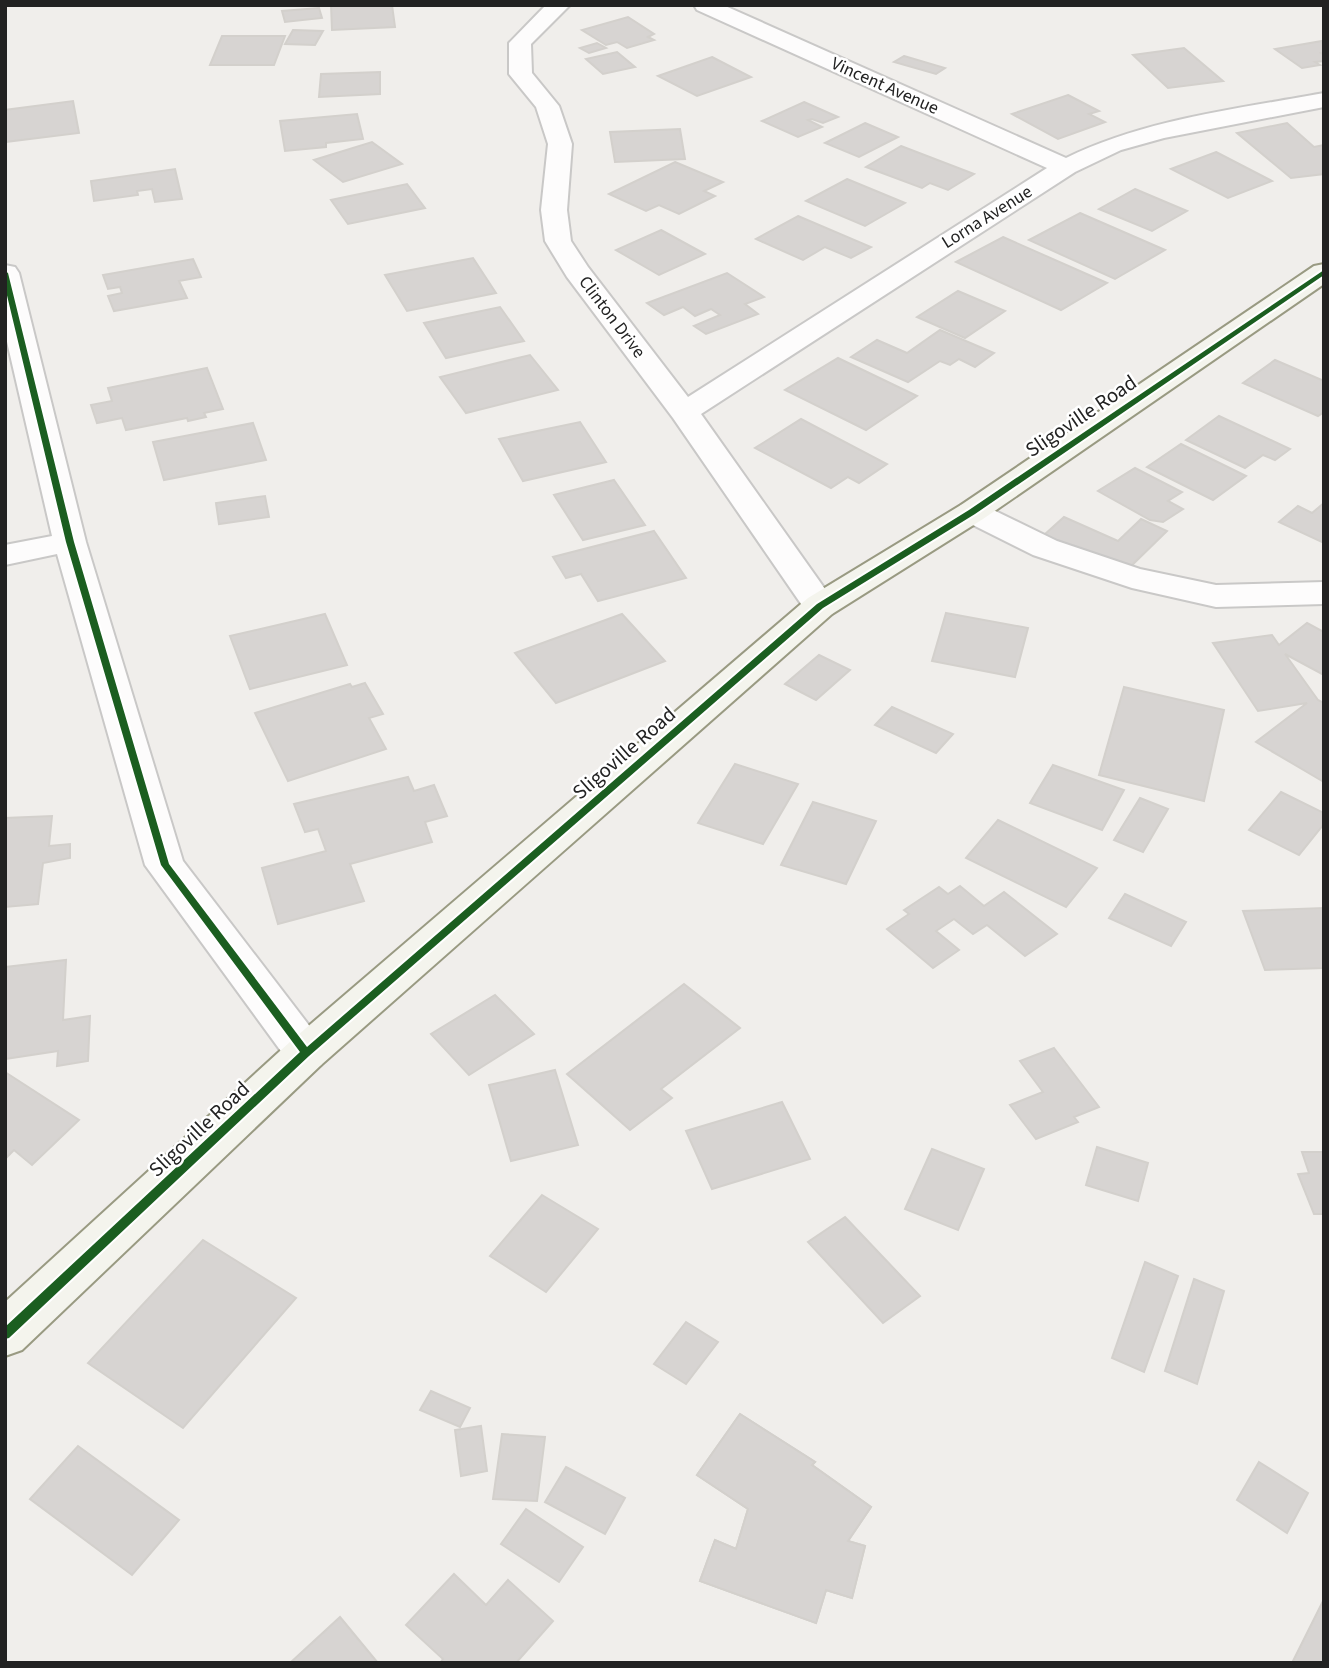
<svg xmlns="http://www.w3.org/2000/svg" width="1329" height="1668" font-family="'Source Sans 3',sans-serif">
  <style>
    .building { fill: #d7d4d2; stroke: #d3d0cc; stroke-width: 2; fill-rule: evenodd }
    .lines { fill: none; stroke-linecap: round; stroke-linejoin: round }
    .street-casing { stroke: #c9c8c7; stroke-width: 4 }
    .secondary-casing { stroke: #999a82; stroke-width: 4 }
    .street { fill: #fdfcfc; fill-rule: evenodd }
    .secondary { fill: #f4f4ed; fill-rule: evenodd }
    .cycleway-casing { stroke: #fff; stroke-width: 4 }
    .cycleway { fill: #1b5e20; fill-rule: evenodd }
    .labels { text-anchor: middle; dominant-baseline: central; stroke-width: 5; stroke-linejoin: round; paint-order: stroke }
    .far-street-label { font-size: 18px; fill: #222; stroke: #fff }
    .street-label { font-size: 21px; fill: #222; stroke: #fff }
  </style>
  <rect width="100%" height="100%" fill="#f0eeeb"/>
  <!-- building -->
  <g class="building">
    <polygon points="331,5 392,5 395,27 332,30"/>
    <polygon points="319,8 322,18 285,22 282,11"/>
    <polygon points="628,17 654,34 648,37 654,40 627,48 617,42 606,45 582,30"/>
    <polygon points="293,30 323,31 315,45 285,44"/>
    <polygon points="222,36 285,36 274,65 210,65"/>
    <polygon points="1322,41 1324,52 1321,53 1324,55 1324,61 1315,62 1320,65 1302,68 1275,49"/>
    <polygon points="597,43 606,48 589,53 580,48"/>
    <polygon points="1184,48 1223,81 1168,88 1133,55"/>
    <polygon points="617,52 635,67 603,74 586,59"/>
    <polygon points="904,56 945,68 936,74 894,62"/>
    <polygon points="712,57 751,77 697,96 658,76"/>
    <polygon points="380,72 380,94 319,97 321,74"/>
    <polygon points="1068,95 1099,111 1089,114 1105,122 1058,139 1012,114"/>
    <polygon points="73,101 79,133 5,142 5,110"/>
    <polygon points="804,102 838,117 823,123 812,119 808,120 822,127 798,137 762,121"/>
    <polygon points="357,114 363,139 326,143 326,147 285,151 280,121"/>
    <polygon points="865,123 898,137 859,157 825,143"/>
    <polygon points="1287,123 1314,147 1324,145 1324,174 1291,178 1237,133"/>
    <polygon points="680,129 685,159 615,162 610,132"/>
    <polygon points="372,142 402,164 343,182 314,160"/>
    <polygon points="901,146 974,174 948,190 930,183 922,188 866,167"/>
    <polygon points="1216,152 1272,181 1228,198 1171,169"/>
    <polygon points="675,162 723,182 704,191 715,196 679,214 659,205 646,211 609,194"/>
    <polygon points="175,169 182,199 155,202 152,189 137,191 138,195 94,201 91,181"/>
    <polygon points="847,179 905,203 865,226 806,201"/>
    <polygon points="407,184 425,208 348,224 331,200"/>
    <polygon points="1135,189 1187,211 1152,231 1099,209"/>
    <polygon points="1080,213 1165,250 1115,279 1029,240"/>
    <polygon points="798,216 871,247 851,258 825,247 803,260 756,239"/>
    <polygon points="661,230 705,254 659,275 616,250"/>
    <polygon points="1003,237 1107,283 1061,310 956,262"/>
    <polygon points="473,258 496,293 407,311 385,275"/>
    <polygon points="193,259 201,277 179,281 187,298 114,311 108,296 122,293 120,287 108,289 103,275"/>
    <polygon points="727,273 764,297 745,304 758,314 706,334 694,326 720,315 711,309 695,316 683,307 664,315 647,303"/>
    <polygon points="958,291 1005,311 965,338 917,317"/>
    <polygon points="500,307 524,341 446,358 424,323"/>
    <polygon points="940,330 994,353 975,367 959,359 950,365 940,361 908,382 851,357 877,340 907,353"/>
    <polygon points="530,355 558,390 466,413 440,377"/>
    <polygon points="838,358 917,396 866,430 785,390"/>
    <polygon points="1275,360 1324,381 1324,412 1318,416 1243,383"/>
    <polygon points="207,368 223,409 204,413 206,417 188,421 187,418 126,430 122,418 97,423 91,405 112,401 108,388"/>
    <polygon points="1219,416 1290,449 1275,460 1263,455 1245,468 1186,440"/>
    <polygon points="801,419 887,464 859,483 848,477 831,488 755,448"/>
    <polygon points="580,422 606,462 523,481 499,439"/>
    <polygon points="253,423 266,460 164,480 153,442"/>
    <polygon points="1181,444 1246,476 1213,500 1147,467"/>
    <polygon points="1135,468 1182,492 1168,501 1183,509 1163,522 1150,520 1098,491"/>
    <polygon points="614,480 645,525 583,540 554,495"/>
    <polygon points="265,496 269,517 219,524 216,503"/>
    <polygon points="1324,503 1324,543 1279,522 1298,506 1312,513"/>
    <polygon points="1064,517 1118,541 1141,519 1167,531 1126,571 1044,535"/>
    <polygon points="654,531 686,578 598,601 581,574 566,578 553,557"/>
    <polygon points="946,613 1028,628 1015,677 932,661"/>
    <polygon points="325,614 347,665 250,689 230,636"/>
    <polygon points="622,614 665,661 556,703 515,653"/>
    <polygon points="1307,623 1324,632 1324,675 1285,654 1318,700 1324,703 1324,782 1256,742 1307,703 1258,711 1213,643 1272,635 1279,645"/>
    <polygon points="819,655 850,670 816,700 785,684"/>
    <polygon points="365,683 383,714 369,718 386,749 288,781 255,713 350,684 352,687"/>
    <polygon points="1124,687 1224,710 1204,801 1099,775"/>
    <polygon points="892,707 953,734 936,753 875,725"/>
    <polygon points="735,764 798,784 763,844 698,823"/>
    <polygon points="1053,765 1124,790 1102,830 1030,803"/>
    <polygon points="408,777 414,791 434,785 447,816 425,822 432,842 350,864 364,901 278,924 262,868 326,851 318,829 305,832 294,804"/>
    <polygon points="1281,792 1324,813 1324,824 1299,855 1249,830"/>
    <polygon points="1140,798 1168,809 1143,852 1114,840"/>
    <polygon points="813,802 876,821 846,884 781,865"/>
    <polygon points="52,816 49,846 70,844 70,858 43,863 38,904 5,907 5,818"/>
    <polygon points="998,820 1097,868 1066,907 966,858"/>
    <polygon points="960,886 984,906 1004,892 1057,934 1025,956 987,925 973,934 954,919 936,931 959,950 933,968 887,929 909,914 904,910 939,887 948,894"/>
    <polygon points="1125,894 1186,922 1171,946 1109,918"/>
    <polygon points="1324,908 1324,968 1265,970 1243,911"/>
    <polygon points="66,960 63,1020 90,1016 88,1061 57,1066 58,1051 5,1059 6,967"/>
    <polygon points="684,984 740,1028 661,1089 672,1098 630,1130 567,1074"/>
    <polygon points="495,995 534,1034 469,1075 431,1034"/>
    <polygon points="1054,1048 1099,1107 1074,1117 1078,1122 1036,1139 1010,1105 1043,1092 1020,1061"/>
    <polygon points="555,1070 578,1145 511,1161 489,1085"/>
    <polygon points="5,1072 79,1120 32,1165 14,1150 5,1159"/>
    <polygon points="782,1102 810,1159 712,1189 686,1131"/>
    <polygon points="1097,1147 1148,1163 1138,1201 1086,1185"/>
    <polygon points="932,1149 984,1169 958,1230 905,1209"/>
    <polygon points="1302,1152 1324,1152 1324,1214 1314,1214 1298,1174 1309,1173"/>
    <polygon points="542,1195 598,1229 546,1292 490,1256"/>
    <polygon points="845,1217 920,1296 883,1323 808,1242"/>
    <polygon points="203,1240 296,1298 183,1428 88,1363"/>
    <polygon points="1145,1262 1178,1276 1144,1372 1112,1358"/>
    <polygon points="1194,1279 1224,1291 1197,1384 1165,1371"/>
    <polygon points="686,1322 718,1342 686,1384 654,1364"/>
    <polygon points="431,1391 470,1408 460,1427 420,1410"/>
    <path d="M740,1414l75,48 -3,3 59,42 -23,34 17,5 -13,52 -26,-8 -10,33 -116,-42 15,-41 21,9 12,-40 -51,-34zM783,1510l24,17 -29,-9z"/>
    <polygon points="740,1414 815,1462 812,1465 871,1507 848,1541 865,1546 852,1598 826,1590 816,1623 700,1581 715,1540 736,1549 748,1509 697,1475"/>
    <polygon points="481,1426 487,1471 461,1476 455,1430"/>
    <polygon points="502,1434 545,1437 537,1501 493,1499"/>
    <polygon points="78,1446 179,1520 132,1575 30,1499"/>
    <polygon points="1259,1462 1308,1493 1287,1533 1237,1500"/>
    <polygon points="566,1467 625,1498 605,1534 545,1502"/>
    <polygon points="526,1509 583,1547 559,1582 501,1544"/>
    <polygon points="454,1574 486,1605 508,1580 553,1621 516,1663 440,1663 443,1659 406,1625"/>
    <polygon points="1324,1599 1324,1663 1292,1663"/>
    <polygon points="340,1617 378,1663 290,1663"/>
  </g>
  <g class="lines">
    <defs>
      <g id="street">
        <path d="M546,5h24l-39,39 1,29 27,33 13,38 -5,66 4,31 17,26 100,130 359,-229 -350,-158 -3,-5h29l343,153c80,-39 171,-49 258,-65v14l-160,31 -43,12 -46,22 -374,242 136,192 -5,8 -12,3 -12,-3 -135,-196 -106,-141 -22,-36 -4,-31 7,-66 -12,-37 -27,-33v-31z"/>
        <polygon points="5,265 15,267 19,273 86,542 183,861 321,1041 327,1053 321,1065 306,1070 291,1065 145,865 57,554 5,565 5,545 52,536 5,333"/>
        <polygon points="972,502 983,505 1057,541 1140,569 1216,585 1324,582 1324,604 1216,607 1132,588 1033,555 961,519 956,512 961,505"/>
      </g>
      <polygon id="secondary" points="1324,264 1324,284 983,519 832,614 321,1065 22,1350 5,1356 5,1302 291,1041 808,598 961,505 1314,266"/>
    </defs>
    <!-- street casing -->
    <use href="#street" class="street-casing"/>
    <!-- secondary casing -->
    <use href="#secondary" class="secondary-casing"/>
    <!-- street -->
    <use href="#street" class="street"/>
    <!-- secondary -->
    <use href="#secondary" class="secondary"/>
    <defs>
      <polygon id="cycleway" points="1324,270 1324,275 975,514 823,608 309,1056 9,1338 5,1339 5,1327 300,1052 161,865 66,542 5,287 5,271 8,273 74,542 169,864 307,1047 817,604 969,510"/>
    </defs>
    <!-- cycleway casing -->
    <use href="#cycleway" class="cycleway-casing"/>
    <!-- cycleway -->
    <use href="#cycleway" class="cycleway"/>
  </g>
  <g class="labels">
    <!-- far-street labels -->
    <g class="far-street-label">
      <text transform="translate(885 86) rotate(24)">Vincent Avenue</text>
      <text transform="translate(987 217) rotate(-32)">Lorna Avenue</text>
      <text transform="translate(612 317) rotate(53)">Clinton Drive</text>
    </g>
    <!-- street labels -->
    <g class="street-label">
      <text transform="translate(1081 416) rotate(-34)">Sligoville Road</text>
      <text transform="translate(624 753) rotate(-41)">Sligoville Road</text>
      <text transform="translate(199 1129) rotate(-43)">Sligoville Road</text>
    </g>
  </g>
  <!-- border -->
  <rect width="1329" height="1668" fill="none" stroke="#222222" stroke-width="14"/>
</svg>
